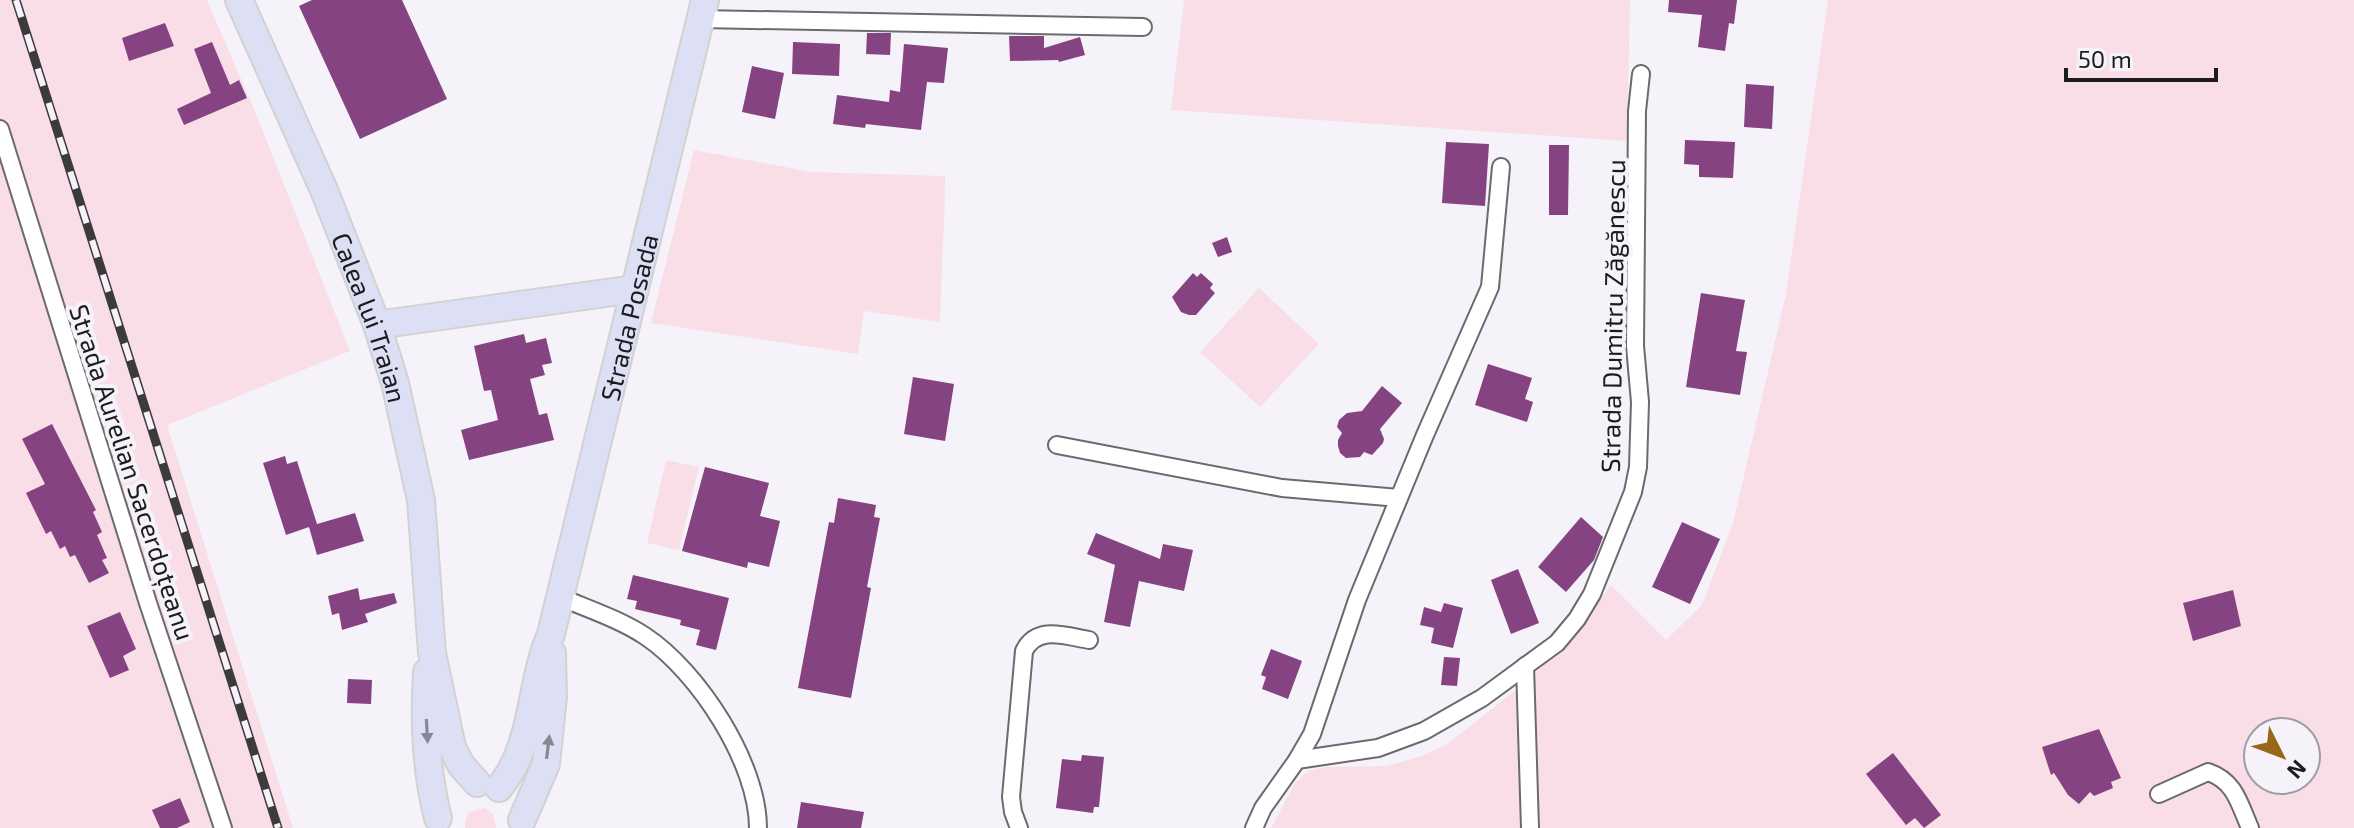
<svg xmlns="http://www.w3.org/2000/svg" width="2354" height="828" font-family="'Exo 2',sans-serif">
  <style>
    .green { fill: #f9dee7; fill-rule: evenodd }
    .building { fill: #854381 }
    .lines { fill: none; stroke-linecap: round; stroke-linejoin: round }
    .minor-casing { stroke: #6c6a6f; stroke-width: 20 }
    .primary-casing { stroke: #d2d2d2; stroke-width: 30 }
    .minor { stroke: #fff; stroke-width: 16 }
    .primary { stroke: #dde0f5; stroke-width: 26 }
    .rail-casing { stroke: #3b3b3e; stroke-width: 9 }
    .rail { stroke: #f5f3f9; stroke-width: 6; stroke-dasharray: 18; stroke-linecap: butt }
    .oneway { fill: #868894 }
    .labels { text-anchor: middle; dominant-baseline: central; stroke-width: 8; stroke-linejoin: round; paint-order: stroke }
    .street-label { font-size: 26px; fill: #1c1c1e; stroke: #f5f3f9 }
  </style>
  <rect width="100%" height="100%" fill="#f5f3f9"/>
  <!-- green -->
  <g class="green">
    <polygon points="0,0 207,0 254,109 350,351 167,425 293,828 0,828"/>
    <polygon points="1184,0 1630,0 1627,141 1171,110"/>
    <path d="M1828,0h526v828h-1083l24,-45 13,-12 17,-4 62,-1 35,-10 25,-12 84,-66 48,-49 32,-44 55,55 36,-35 31,-82 53,-229zM2258,732h48v48h-48z"/>
    <path d="M694,150l118,22 133,4c0,49 -4,97 -5,146l-76,-11 -6,43 -207,-31z"/>
    <polygon points="1259,288 1319,344 1260,407 1200,352"/>
    <polygon points="666,460 699,467 679,550 647,543"/>
    <polygon points="485,808 493,814 496,828 465,828 465,821 469,812"/>
  </g>
  <!-- building -->
  <g class="building">
    <polygon points="312,0 402,0 447,99 360,139 299,6"/>
    <polygon points="1669,0 1737,0 1734,24 1729,23 1725,51 1698,47 1702,15 1668,12"/>
    <polygon points="165,23 174,46 129,61 122,38"/>
    <polygon points="867,33 891,33 890,55 866,54"/>
    <polygon points="1009,36 1044,36 1044,48 1080,37 1085,55 1059,62 1058,60 1010,61"/>
    <polygon points="212,42 230,85 239,80 247,98 184,125 177,109 211,93 194,49"/>
    <polygon points="793,42 840,44 839,76 792,74"/>
    <polygon points="904,44 948,48 944,83 927,82 921,130 866,124 865,128 833,124 837,95 889,102 890,90 900,92"/>
    <polygon points="752,66 784,73 775,119 742,112"/>
    <polygon points="1746,84 1774,86 1772,129 1744,127"/>
    <polygon points="1685,140 1735,142 1733,178 1699,177 1699,165 1684,164"/>
    <polygon points="1446,142 1489,144 1485,206 1442,203"/>
    <polygon points="1549,145 1569,145 1568,215 1549,215"/>
    <polygon points="1227,237 1232,252 1218,257 1212,243"/>
    <polygon points="1193,273 1197,277 1201,273 1213,284 1210,288 1215,293 1196,315 1189,315 1181,312 1172,297"/>
    <polygon points="1701,293 1745,300 1736,351 1747,352 1740,395 1686,387"/>
    <polygon points="524,334 526,343 546,338 552,363 542,365 545,375 530,379 539,415 547,413 554,440 469,460 461,430 498,420 491,390 484,391 474,346"/>
    <polygon points="1488,364 1532,378 1525,399 1533,402 1527,422 1475,405"/>
    <polygon points="913,377 954,384 945,441 904,434"/>
    <polygon points="1382,386 1402,403 1380,429 1384,439 1383,443 1372,455 1364,452 1360,457 1346,458 1340,453 1338,446 1338,440 1342,433 1337,427 1339,420 1347,413 1362,411"/>
    <polygon points="52,424 96,510 93,512 102,532 97,535 107,558 102,560 109,573 89,583 75,555 70,557 65,546 60,549 51,531 46,534 26,493 45,484 22,439"/>
    <polygon points="285,456 287,464 297,461 317,524 355,513 364,541 317,555 309,527 286,535 263,463"/>
    <polygon points="705,467 769,483 760,516 780,521 769,567 748,562 747,568 682,551"/>
    <polygon points="838,498 876,505 874,517 880,518 867,587 871,588 851,698 798,688 829,522 834,523"/>
    <polygon points="1581,517 1603,537 1594,560 1566,592 1538,567"/>
    <polygon points="1682,522 1720,539 1690,604 1652,587"/>
    <polygon points="1096,533 1160,559 1163,544 1193,550 1184,591 1139,581 1130,627 1104,622 1115,565 1087,554"/>
    <polygon points="1518,569 1539,623 1511,634 1491,580"/>
    <polygon points="633,575 729,598 716,650 696,645 700,630 680,625 681,620 635,609 637,601 627,599"/>
    <polygon points="358,588 360,600 394,593 397,603 365,614 368,622 342,630 339,613 332,615 328,596"/>
    <polygon points="2233,590 2241,626 2193,641 2183,603"/>
    <polygon points="1444,603 1463,608 1453,648 1431,643 1434,628 1420,625 1424,607 1441,612"/>
    <polygon points="120,612 136,649 123,656 129,670 110,678 87,626"/>
    <polygon points="1271,649 1302,661 1288,699 1262,689 1266,677 1261,675"/>
    <polygon points="1444,657 1460,658 1457,686 1441,685"/>
    <polygon points="348,679 372,680 371,704 347,703"/>
    <polygon points="2099,729 2121,778 2111,782 2113,788 2094,796 2090,792 2079,804 2068,795 2054,773 2051,775 2042,747"/>
    <polygon points="1893,753 1941,815 1924,828 1915,818 1906,825 1866,774"/>
    <polygon points="1082,755 1104,757 1099,807 1094,807 1093,813 1056,808 1062,759 1081,761"/>
    <polygon points="180,798 190,822 177,828 160,828 152,810"/>
    <polygon points="801,802 864,812 861,828 797,828"/>
  </g>
  <g class="lines">
    <defs>
      <g id="minor">
        <polyline points="700,19 1143,27"/>
        <polyline points="0,129 148,603 223,828"/>
        <polyline points="1057,445 1282,488 1399,498"/>
        <path d="M560,597c28,12 59,22 85,39 53,35 113,127 113,192"/>
        <polyline points="1525,666 1530,828"/>
        <polyline points="1297,760 1378,748 1424,731 1482,698 1557,643 1577,619 1592,594 1633,492 1638,467 1640,402 1635,346 1637,111 1641,74"/>
        <path d="M2159,794l49,-22c27,9 31,31 42,56"/>
        <path d="M1019,828l-6,-16 -2,-15 13,-146c13,-26 41,-15 65,-11"/>
        <polyline points="1254,828 1263,808 1297,760 1312,734 1357,600 1425,435 1490,287 1501,167"/>
      </g>
      <g id="primary">
        <path id="s1" d="M239,0l85,190 53,135 18,58 26,117 11,153 20,94 9,18 16,18"/>
        <polyline points="377,325 635,289"/>
        <path d="M427,672c-3,48 -1,99 11,146"/>
        <path id="s2" d="M499,788c36,-43 30,-104 52,-154l154,-634"/>
        <polyline points="522,820 546,764 553,697 552,653"/>
      </g>
    </defs>
    <!-- minor casing -->
    <use href="#minor" class="minor-casing"/>
    <!-- primary casing -->
    <use href="#primary" class="primary-casing"/>
    <!-- minor -->
    <use href="#minor" class="minor"/>
    <!-- primary -->
    <use href="#primary" class="primary"/>
    <defs>
      <polyline id="rail" points="16,0 278,828"/>
    </defs>
    <!-- rail casing -->
    <use href="#rail" class="rail-casing"/>
    <!-- rail -->
    <use href="#rail" class="rail"/>
  </g>
  <!-- one-way arrows -->
  <defs><path id="oneway-solid" d="M-6-.8H1V-3.2L6.5 0L1 3.2V.8H-6Z" transform="scale(2)"/></defs>
  <g class="oneway">
    <use href="#oneway-solid" transform="translate(427 731) rotate(87)"/>
    <use href="#oneway-solid" transform="translate(548 747) rotate(-83)"/>
  </g>
  <g class="labels">
    <!-- street labels -->
    <g class="street-label">
      <text transform="translate(1612 316) rotate(-89)">Strada Dumitru Zăgănescu</text>
      <text stroke="none"><textPath href="#s2" startOffset="490">Strada Posada</textPath></text>
      <text stroke="none"><textPath href="#s1" startOffset="344">Calea lui Traian</textPath></text>
      <text transform="translate(133 472) rotate(72)">Strada Aurelian Sacerdoțeanu</text>
    </g>
  </g>
  <!-- north arrow -->
  <g transform="translate(2282 756) rotate(132)"><circle r="38" fill="#f5f3f9" stroke="#9e9da1" stroke-width="2"/>
  <path d="M0-6L14 30L0 20L-14 30Z" fill="#986719"/>
  <text y="-12" font-size="22" font-weight="bold" text-anchor="middle" fill="#1c1c1e">N</text>
  </g>
  <!-- scale -->
  <path d="M2066 68v12h150v-12" fill="none" stroke="#1c1c1e" stroke-width="4"/>
  <text x="2078" y="68" font-size="24" fill="#1c1c1e" stroke="#f5f3f9" stroke-width="6" paint-order="stroke">50 m</text>
</svg>
